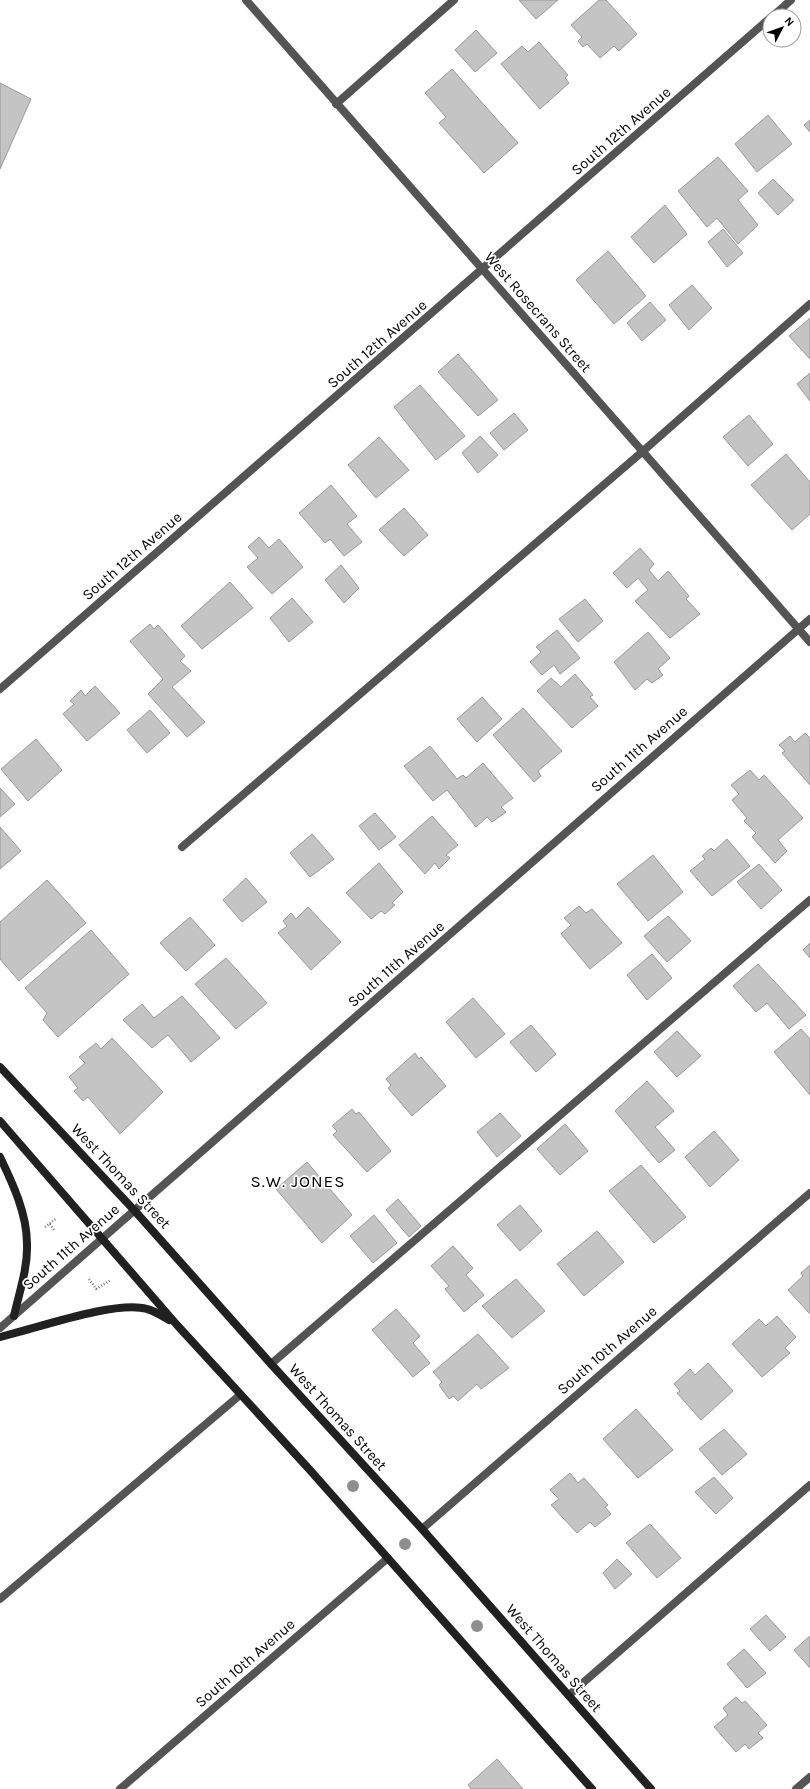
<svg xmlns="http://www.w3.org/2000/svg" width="810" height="1789" font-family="Karla,sans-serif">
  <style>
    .building { fill: #c4c4c4; stroke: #989898 }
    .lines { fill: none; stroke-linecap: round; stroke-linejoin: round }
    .path { stroke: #767676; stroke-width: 2.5; stroke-dasharray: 1 2; stroke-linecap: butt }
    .service { stroke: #545454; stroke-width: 8 }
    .minor { stroke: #545454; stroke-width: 8 }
    .secondary { stroke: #212121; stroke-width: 8 }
    .tree { fill: #8e8e8e }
    .labels { text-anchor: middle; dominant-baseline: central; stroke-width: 3.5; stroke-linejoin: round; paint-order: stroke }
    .street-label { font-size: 15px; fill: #000; stroke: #fff }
    .quarter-label { font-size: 17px; letter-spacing: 1px; fill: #000; stroke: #fff }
  </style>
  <rect width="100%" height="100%" fill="#fff"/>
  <!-- building -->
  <g class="building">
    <polygon points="519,0 558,0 536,19"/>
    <polygon points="599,0 606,0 637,34 619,51 614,46 600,58 587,44 583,47 578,41 582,37 571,25"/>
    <polygon points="476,30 497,53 475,72 455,50"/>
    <polygon points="539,42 568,75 565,78 569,83 540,109 501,64 522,46 528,52"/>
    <polygon points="452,69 518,143 484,173 439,123 446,117 425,93"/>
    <polygon points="0,83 31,99 0,169"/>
    <polygon points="768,115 792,144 757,172 735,144"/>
    <polygon points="810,120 810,132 804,125"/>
    <polygon points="718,157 748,191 738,200 758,225 738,244 717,218 707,227 678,191"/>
    <polygon points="773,179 794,200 778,215 758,193"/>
    <polygon points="665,205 687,234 654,263 631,237"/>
    <polygon points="723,229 743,253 727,267 708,242"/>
    <polygon points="608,251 646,296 614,324 576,280"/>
    <polygon points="692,285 712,308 689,330 669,305"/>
    <polygon points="650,302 666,320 642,341 627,323"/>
    <polygon points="810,318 810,359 789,336"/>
    <polygon points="458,354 498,400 478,416 438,372"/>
    <polygon points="810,373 810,401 797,384"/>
    <polygon points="420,385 465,436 436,460 394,407"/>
    <polygon points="514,413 528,430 504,450 490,433"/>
    <polygon points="749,415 773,444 748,466 723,437"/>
    <polygon points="480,436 498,455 478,473 462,453"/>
    <polygon points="379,437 409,470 376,498 348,465"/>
    <polygon points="786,454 810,482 810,514 792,530 751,485"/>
    <polygon points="331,485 357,516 347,524 362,542 344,556 330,539 325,543 299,513"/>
    <polygon points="404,508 428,535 404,556 379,530"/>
    <polygon points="259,537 269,548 279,539 303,567 272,594 247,567 258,558 248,547"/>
    <polygon points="640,548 654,564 649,570 658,581 668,571 689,596 686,599 700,614 670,638 635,601 648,590 638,578 627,588 613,573"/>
    <polygon points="341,565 359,588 344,603 325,580"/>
    <polygon points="230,582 253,608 202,649 181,626"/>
    <polygon points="292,598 313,622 289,642 270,618"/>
    <polygon points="585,599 603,621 578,642 559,619"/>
    <polygon points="150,624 154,629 158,625 185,656 180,661 191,671 172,687 205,722 187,737 148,694 163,679 130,641"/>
    <polygon points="557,630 580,658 560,674 554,665 542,675 530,662 541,652 536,647"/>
    <polygon points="648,632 670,658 658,669 663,675 652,683 647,679 635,690 614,662"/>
    <polygon points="575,674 593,695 590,697 598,706 572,728 537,691 551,678 561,687"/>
    <polygon points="95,686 120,713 87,741 63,714 74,704 70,701 81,690 85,696"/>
    <polygon points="482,697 502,719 477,742 457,719"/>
    <polygon points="523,708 562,751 538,771 541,776 534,782 493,735"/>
    <polygon points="150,710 170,733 147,753 127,730"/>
    <polygon points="805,733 810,738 810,785 782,753 785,751 779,745 790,736 795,742"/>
    <polygon points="36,739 62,770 28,801 1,769"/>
    <polygon points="430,746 457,779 463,775 466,778 483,763 513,798 501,807 506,812 492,822 487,817 476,827 447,790 433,801 404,766"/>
    <polygon points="750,770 759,780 764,775 803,818 778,840 787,851 775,863 752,837 756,833 744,821 747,818 732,800 739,794 731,785"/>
    <polygon points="0,788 15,804 0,817"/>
    <polygon points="375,813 396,837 379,850 359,826"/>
    <polygon points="432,816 458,845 446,855 450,858 439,869 435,863 425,874 399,845"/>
    <polygon points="0,827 21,851 0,869"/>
    <polygon points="312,834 334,859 310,877 290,853"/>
    <polygon points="727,839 750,866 712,896 690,871 705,859 702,856 711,848 714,851"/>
    <polygon points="653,855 683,892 648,921 617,884"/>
    <polygon points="379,863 403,892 392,903 395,905 385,914 381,911 371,919 346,893"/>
    <polygon points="759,864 782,890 761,909 737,882"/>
    <polygon points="246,878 267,902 242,922 223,900"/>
    <polygon points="47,880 86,923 19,981 0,959 0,922"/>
    <polygon points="579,906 586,913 592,909 622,943 590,969 561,934 571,925 564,918"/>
    <polygon points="308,907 341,942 311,970 278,933 287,926 283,921 291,913 296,919"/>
    <polygon points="668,916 691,941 667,962 644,936"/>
    <polygon points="190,917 215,945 186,971 160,943"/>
    <polygon points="91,930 129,974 58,1037 43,1020 47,1013 25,988"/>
    <polygon points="810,943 810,958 803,950"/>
    <polygon points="652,954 672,978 647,1000 627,975"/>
    <polygon points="226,958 267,1003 236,1029 195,984"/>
    <polygon points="758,964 806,1015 789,1029 767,1003 756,1012 733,986"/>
    <polygon points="182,996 220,1038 191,1062 168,1035 152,1048 123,1020 142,1004 154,1018"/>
    <polygon points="473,998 505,1034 476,1058 446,1022"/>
    <polygon points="531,1025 556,1054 536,1072 510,1042"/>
    <polygon points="801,1029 810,1039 810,1095 774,1052"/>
    <polygon points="677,1031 701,1056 677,1077 654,1052"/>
    <polygon points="112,1038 163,1092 120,1134 88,1097 83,1101 74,1091 78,1088 69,1077 85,1063 79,1057 96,1043 101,1049"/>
    <polygon points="415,1053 419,1059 421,1057 446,1086 412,1116 388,1088 391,1085 386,1079"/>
    <polygon points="647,1081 674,1111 655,1127 675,1150 659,1163 615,1111"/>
    <polygon points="352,1109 356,1114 359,1112 391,1151 367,1172 333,1135 337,1131 332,1126"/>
    <polygon points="500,1113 521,1136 497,1157 477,1132"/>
    <polygon points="565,1124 588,1151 560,1175 537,1149"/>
    <polygon points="714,1131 739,1160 710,1187 685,1157"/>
    <polygon points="307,1162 352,1215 322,1243 276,1189"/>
    <polygon points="641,1165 686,1217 654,1243 609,1191"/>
    <polygon points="398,1199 421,1226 409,1237 386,1210"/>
    <polygon points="520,1205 542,1231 520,1251 497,1225"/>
    <polygon points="374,1215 397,1243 373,1263 350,1236"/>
    <polygon points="597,1231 624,1262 584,1296 557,1264"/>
    <polygon points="453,1246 473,1268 466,1275 484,1295 464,1312 445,1289 449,1286 431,1266"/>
    <polygon points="810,1265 810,1314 788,1290 803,1276 801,1273"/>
    <polygon points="516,1279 545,1311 512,1338 482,1306"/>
    <polygon points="396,1309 420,1336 413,1343 430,1363 413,1377 372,1330"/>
    <polygon points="777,1316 796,1337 785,1348 790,1353 762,1377 732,1344 759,1319 766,1326"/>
    <polygon points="478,1334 509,1368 481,1389 477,1384 458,1401 453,1396 449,1399 439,1385 442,1382 433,1372"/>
    <polygon points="708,1363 733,1391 701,1420 677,1393 680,1391 674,1384 690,1369 695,1375"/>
    <polygon points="636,1409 673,1450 638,1478 603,1439"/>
    <polygon points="724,1429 747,1454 722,1475 699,1449"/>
    <polygon points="570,1473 578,1483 584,1478 608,1505 605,1507 611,1514 595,1527 590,1522 577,1533 551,1505 559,1499 550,1490"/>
    <polygon points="714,1477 733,1498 716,1514 695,1492"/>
    <polygon points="650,1524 681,1558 657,1578 626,1543"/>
    <polygon points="617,1559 632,1574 615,1589 603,1573"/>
    <polygon points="766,1615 786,1637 770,1651 750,1629"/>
    <polygon points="810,1636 810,1668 794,1650"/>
    <polygon points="744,1649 766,1673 747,1688 727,1664"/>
    <polygon points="736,1697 742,1703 745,1701 767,1725 758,1733 763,1738 749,1749 745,1744 736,1752 714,1727 728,1715 723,1708"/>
    <polygon points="497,1759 523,1789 471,1789 468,1785"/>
  </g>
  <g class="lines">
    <!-- path -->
    <g class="path">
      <polyline points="50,1224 54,1230"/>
      <polyline points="45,1227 57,1218"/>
      <polyline points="89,1279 97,1290"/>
      <polyline points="96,1289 111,1280"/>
    </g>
    <!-- service -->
    <g class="service">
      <polyline points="336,104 454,0"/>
      <polyline points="182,847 642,452 810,304"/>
      <polyline points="271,1364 810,900"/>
      <polyline points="0,1599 240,1395"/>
      <polyline points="569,1695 810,1485"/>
    </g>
    <!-- minor -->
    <g class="minor">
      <polyline points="246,0 810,642"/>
      <polyline points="773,16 791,0"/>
      <polyline points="0,689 770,18"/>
      <polyline points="0,1328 810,619"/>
      <polyline points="422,1529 810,1193"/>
      <polyline points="120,1789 388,1558"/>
      <polyline points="796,1789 810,1777"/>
    </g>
    <!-- secondary -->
    <g class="secondary">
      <polyline points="0,1067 134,1210 271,1364 422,1529 651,1789"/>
      <polyline points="0,1121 177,1325 309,1469 592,1789"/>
      <path d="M0,1157c13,27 27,57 27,87 1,24 -8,49 -13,72"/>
      <path d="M0,1337c35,-8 115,-37 147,-28 8,2 15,7 22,11"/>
    </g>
  </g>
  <!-- trees -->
  <g class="tree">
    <circle cx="353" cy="1486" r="6"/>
    <circle cx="405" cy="1544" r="6"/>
    <circle cx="477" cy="1626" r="6"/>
  </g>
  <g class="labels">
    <!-- street labels -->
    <g class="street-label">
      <text transform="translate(621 131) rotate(-41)">South 12th Avenue</text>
      <text transform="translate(538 312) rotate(49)">West Rosecrans Street</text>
      <text transform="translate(377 344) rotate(-41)">South 12th Avenue</text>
      <text transform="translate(132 556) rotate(-41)">South 12th Avenue</text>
      <text transform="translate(639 749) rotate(-41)">South 11th Avenue</text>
      <text transform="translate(396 964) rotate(-41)">South 11th Avenue</text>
      <text transform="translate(121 1176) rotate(47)">West Thomas Street</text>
      <text transform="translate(71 1247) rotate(-41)">South 11th Avenue</text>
      <text transform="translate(607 1350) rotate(-41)">South 10th Avenue</text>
      <text transform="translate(338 1417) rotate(48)">West Thomas Street</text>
      <text transform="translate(554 1658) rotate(49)">West Thomas Street</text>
      <text transform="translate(245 1663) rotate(-41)">South 10th Avenue</text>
    </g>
    <!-- quarter labels -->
    <g class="quarter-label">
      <text x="298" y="1181">S.W. JONES</text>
    </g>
  </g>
  <!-- north arrow -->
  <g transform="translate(782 28) rotate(49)"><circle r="19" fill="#ffffff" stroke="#999999"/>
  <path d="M0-3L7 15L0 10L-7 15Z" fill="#000000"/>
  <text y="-6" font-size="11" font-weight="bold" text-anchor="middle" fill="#000000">N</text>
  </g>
</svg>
